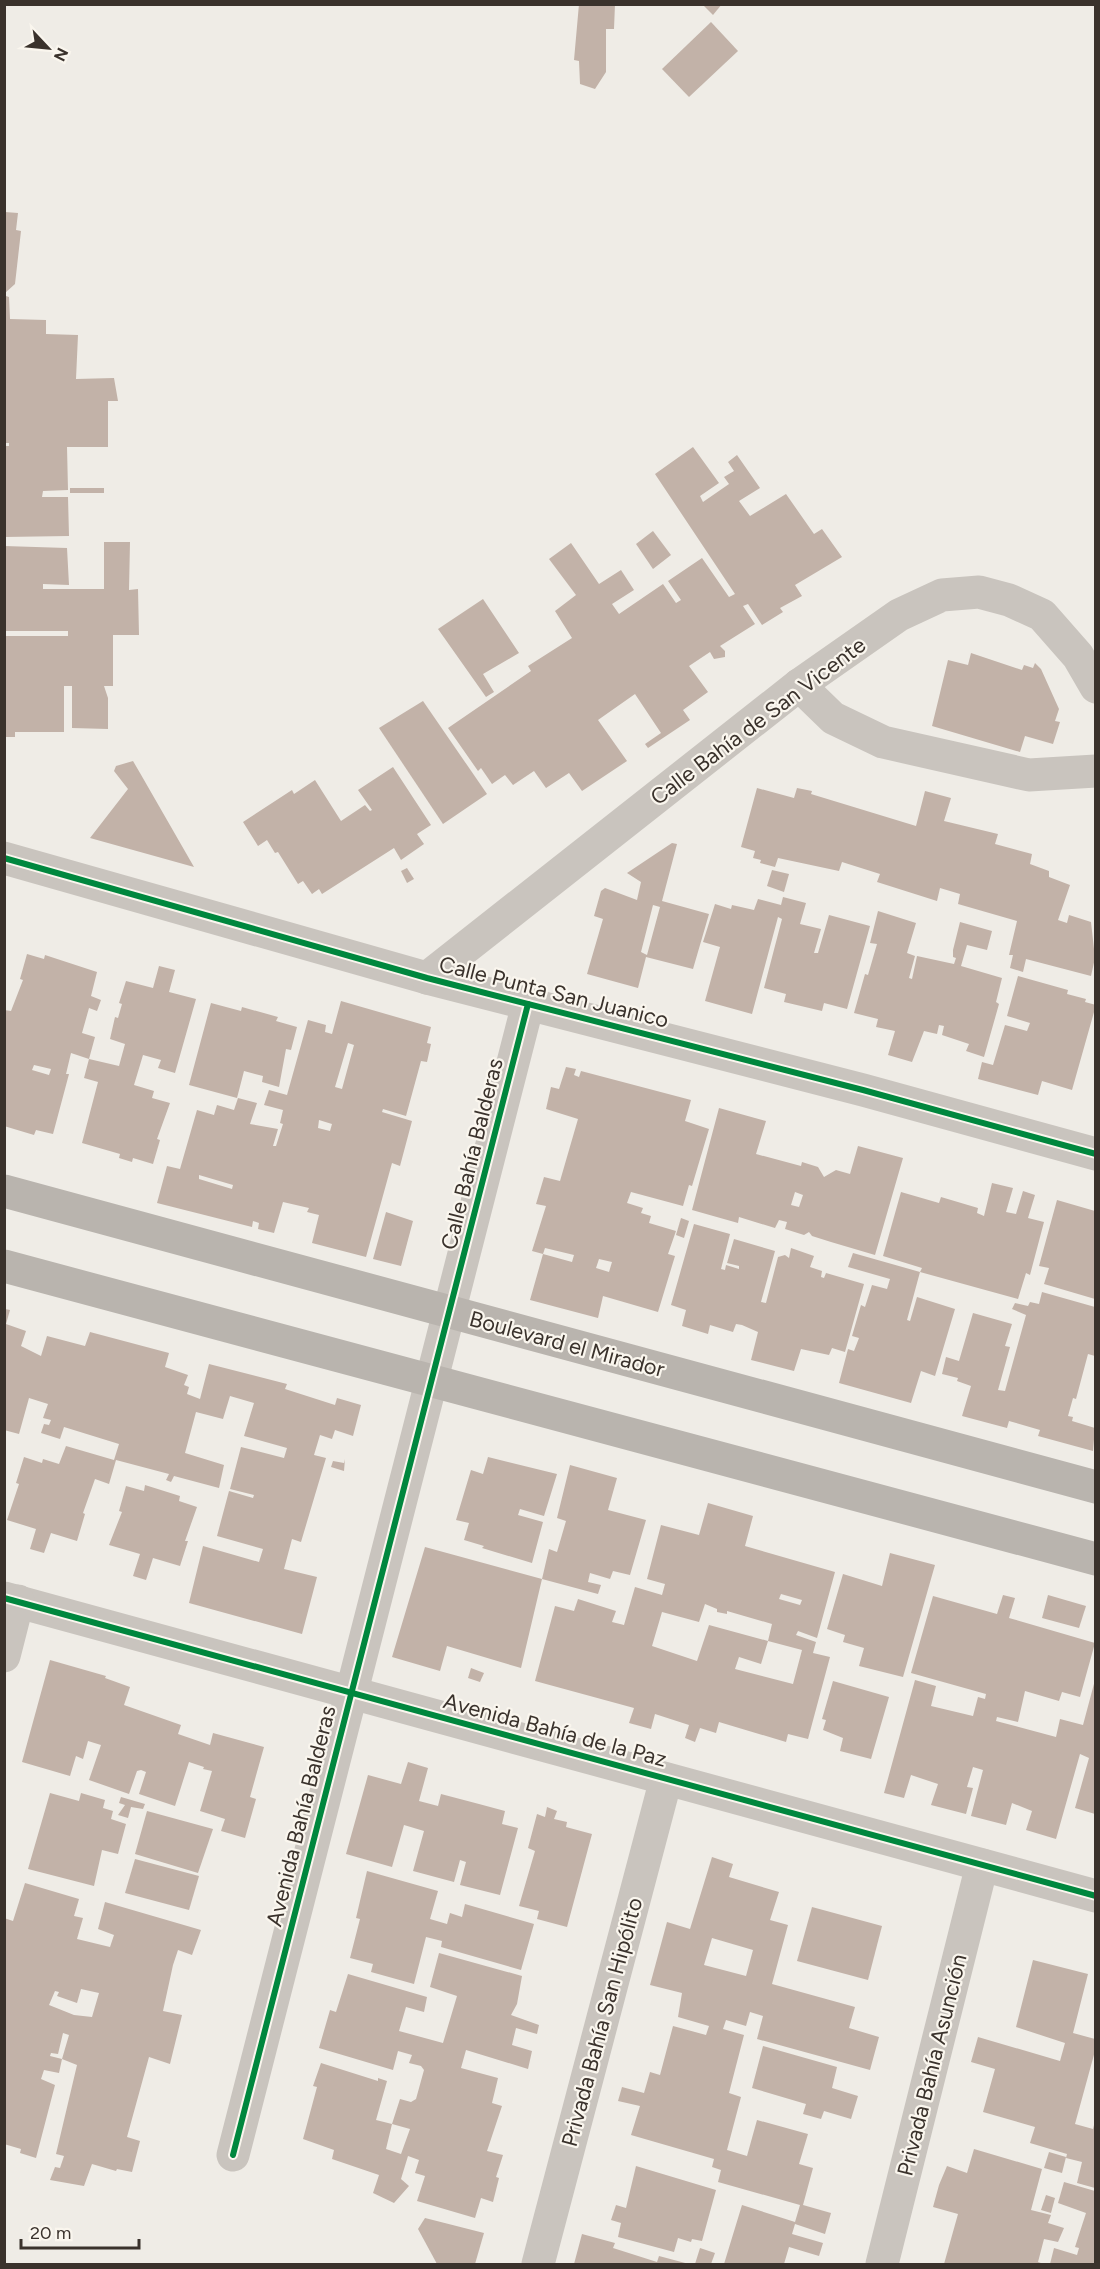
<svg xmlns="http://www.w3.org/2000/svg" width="1100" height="2269" font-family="Figtree,sans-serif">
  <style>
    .building { fill: #c2b2a8; fill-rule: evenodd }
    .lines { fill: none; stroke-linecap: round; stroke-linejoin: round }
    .street { stroke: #c9c4be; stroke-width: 33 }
    .secondary { stroke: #b9b4ae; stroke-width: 33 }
    .cycleway-casing { stroke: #faf6ee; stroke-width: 10 }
    .cycleway { stroke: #00873e; stroke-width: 6 }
    .labels { text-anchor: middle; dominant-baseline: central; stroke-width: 4.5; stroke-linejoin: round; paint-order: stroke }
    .street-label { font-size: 22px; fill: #3a322c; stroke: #faf6ee }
  </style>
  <rect width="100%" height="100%" fill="#efece6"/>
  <!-- building -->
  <g class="building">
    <polygon points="579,4 615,4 614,29 606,29 606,72 595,89 580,84 579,61 574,60"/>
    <polygon points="702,4 722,4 713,15"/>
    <polygon points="711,22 738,51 689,97 662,69"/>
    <polygon points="5,212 18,213 16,230 21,231 15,284 5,293"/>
    <polygon points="6,296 9,297 10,319 46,320 46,334 78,335 76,379 114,378 118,401 108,401 108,447 67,447 68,490 43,491 42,497 68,497 69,536 4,537 4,446 9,446 9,443 4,443"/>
    <polygon points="693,447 719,483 700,496 703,502 729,484 724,477 734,471 728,462 737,455 760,488 739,501 750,516 786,494 814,534 822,529 842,557 795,585 802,596 780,608 783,612 762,625 748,604 743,606 755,624 720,646 725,651 725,657 714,659 710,652 689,666 708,692 683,710 690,720 648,748 645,744 661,733 635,694 598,720 627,761 582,791 569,773 546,788 534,771 513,785 505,775 492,784 481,768 478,771 448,728 531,671 528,666 572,638 555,611 576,595 549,559 571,543 599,584 621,570 634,590 612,604 619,614 663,584 676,603 681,600 668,581 702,558 729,597 735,594 655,474"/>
    <rect x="70" y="488" width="34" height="5"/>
    <polygon points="653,531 671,555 653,569 636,544"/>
    <polygon points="104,542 130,542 129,590 138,589 139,635 113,635 113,686 104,686 108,698 108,729 72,728 72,686 64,686 64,732 15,732 15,737 4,737 4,636 68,636 68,631 4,631 4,546 67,548 69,585 43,584 43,589 104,589"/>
    <polygon points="483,599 519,653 483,674 494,692 486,697 438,629"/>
    <polygon points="971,653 1022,670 1024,665 1033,668 1035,663 1041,669 1059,709 1055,721 1060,722 1053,744 1025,736 1020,752 932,726 948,660 968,665"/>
    <polygon points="423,701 487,794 443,824 379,728"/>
    <polygon points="133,761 140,773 194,867 90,838 128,789 114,771 116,766"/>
    <polygon points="393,767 431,825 417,834 424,844 401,860 394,848 322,894 319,889 312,894 303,881 298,884 278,852 275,853 267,840 258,846 243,822 292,790 294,794 315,780 341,821 365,805 370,811 372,810 358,790"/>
    <polygon points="757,788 794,798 797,788 812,791 811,794 916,826 925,791 951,798 944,821 998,834 995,844 1032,854 1030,864 1049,871 1049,877 1070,885 1058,920 1067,923 1069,915 1091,922 1095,958 1091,976 1026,959 1023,972 1010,968 1013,955 1009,955 1017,921 958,904 960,894 940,888 937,901 877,882 880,874 842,862 839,871 778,858 775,867 760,863 761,860 753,858 755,851 741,847"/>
    <path d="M672,843l5,1 -15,57 47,13 -16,55 -47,-12 -8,31 -51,-14 16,-55 -9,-3 7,-25 4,-3 32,12 4,-18 -14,-9zM653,905l7,2 -13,48 -6,-3z"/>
    <polygon points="407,868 414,879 407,883 401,871"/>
    <polygon points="772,870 789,874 784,892 767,886"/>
    <polygon points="783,897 806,903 800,924 821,929 814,953 818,953 829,915 870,926 847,1009 824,1003 822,1011 784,1002 786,994 764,988 782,919 778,917 752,1014 705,1001 720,947 703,942 715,904 731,909 732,905 754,910 758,899 781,905"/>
    <polygon points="878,911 916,923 907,953 915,956 909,978 912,979 917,956 954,964 956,958 953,957 953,950 960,922 992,931 987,950 967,945 961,966 1002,978 996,1002 999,1004 984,1057 966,1051 969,1044 942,1035 944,1026 939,1025 937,1034 924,1031 912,1062 888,1055 895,1031 876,1027 878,1019 854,1013 865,974 868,975 877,944 870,943"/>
    <path d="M27,954l17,5 1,-4 52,17 -6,24 10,4 -4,11 -8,-3 -7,25 13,4 -6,22 30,7 6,-22 -15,-5 5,-22 3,1 4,-14 -3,-1 7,-22 27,7 6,-22 16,4 -6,22 27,7 -21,74 -17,-5 3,-8 -18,-5 -9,30 20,6 -2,7 18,5 -13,36 3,1 -7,24 -20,-6 -1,4 -13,-4 1,-4 -38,-11 16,-61 -14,-4 5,-19 -18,-6 -5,21h3l-16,60 -17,-4 -2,5 -30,-9v-116l7,1 12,-31 -3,-1zM34,1065l17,4 -2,6 -17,-5z"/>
    <polygon points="1018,976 1068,990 1067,994 1086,999 1085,1002 1096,1005 1072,1090 1042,1081 1038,1095 978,1079 982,1062 993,1065 1005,1025 1027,1031 1030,1023 1007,1016"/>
    <path d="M341,1001l90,26 -4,16 4,1 -4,18 -6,-1 -15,55 -23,-7 -1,3 30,9 -12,45 -8,-3 -26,94 -54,-14 7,-28 -12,-3 2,-4 -26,-6 -9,31 -16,-4 1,-6 -6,-2 -1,6 -95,-24 10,-37 13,3 17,-59 17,5 3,-10 17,5 4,-12 19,5 -7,21 28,5 -5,17h3l7,-22 -3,-1 3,-13 -19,-5 5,-15 18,5 21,-75 18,5 -1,7 7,2zM348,1043l6,2 -12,44 -7,-2zM319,1120l13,4 -2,7 -12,-3zM199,1175l34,10 -1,4 -33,-10z"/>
    <polygon points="211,1003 241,1011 242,1007 278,1017 276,1021 297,1027 291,1050 286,1049 279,1087 262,1082 263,1076 244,1071 237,1098 189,1085"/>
    <path d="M566,1067l10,2 -2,6 5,2 2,-6 110,29 -6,21 24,8 -17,57 -3,-1 -6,21 -52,-14 -4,11 16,5 -2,5 10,3 -2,7 27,8 -8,23 7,2 -17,56 -55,-16 -5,22 -68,-18 13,-46 -11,-3 14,-45 -10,-2 8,-27 16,4 18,-62 -32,-10 5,-22 8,2zM545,1248l29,7 -2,7 -29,-8zM599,1259l13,3 -3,10 -13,-4z"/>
    <path d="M719,1108l47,13 -10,33 45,12 1,-4 16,5 6,10 12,-7 14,4 8,-28 45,12 -28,97 -44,-13 -19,-6 -3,-4 -5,3 -19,-6 2,-7 -8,-2 -4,8 -36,-11 -1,6 -46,-13zM795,1192l8,3 -4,12 -8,-2z"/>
    <polygon points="992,1183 1013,1188 1006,1212 1016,1214 1023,1191 1035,1195 1028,1218 1044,1222 1030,1275 1026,1273 1018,1299 920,1272 907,1320 910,1321 917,1297 955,1309 935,1376 921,1371 911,1403 839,1383 848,1349 854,1351 859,1338 852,1336 861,1305 865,1307 872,1285 887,1289 890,1279 848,1267 853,1253 920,1272 922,1268 883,1256 901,1192 939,1203 941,1197 978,1208 977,1213 984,1216"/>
    <polygon points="1057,1200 1095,1211 1095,1299 1044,1284 1049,1268 1039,1266"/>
    <polygon points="386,1212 413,1221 401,1266 373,1259"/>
    <polygon points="681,1218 689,1221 684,1238 676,1235"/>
    <polygon points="694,1224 730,1234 721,1269 725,1270 726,1265 739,1269 739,1266 727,1263 734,1239 775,1251 761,1302 766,1303 778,1257 785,1255 789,1258 791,1248 814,1256 810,1267 822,1271 821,1277 824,1278 826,1273 864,1284 845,1352 832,1348 829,1355 801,1349 794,1371 751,1360 758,1332 742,1325 736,1324 733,1332 710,1325 708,1334 682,1326 686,1310 671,1305"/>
    <polygon points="1042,1292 1095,1307 1095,1356 1088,1354 1076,1399 1073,1398 1068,1416 1073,1417 1072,1421 1095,1428 1093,1451 1038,1436 1040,1430 1009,1421 1007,1428 962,1416 971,1386 957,1381 958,1378 942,1374 946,1357 959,1361 973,1313 1012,1324 1005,1346 1010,1347 998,1390 1005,1391 1026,1315 1012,1309 1015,1303 1028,1306 1030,1302 1039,1304"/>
    <polygon points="5,1309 10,1310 6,1324 26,1331 21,1346 41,1356 47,1336 85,1346 90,1332 169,1353 165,1367 188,1375 184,1385 189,1387 187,1394 200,1399 209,1364 287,1384 285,1389 335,1405 337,1398 361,1405 353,1436 335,1430 332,1439 320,1435 314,1455 326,1458 301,1542 292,1539 284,1569 317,1577 302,1634 189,1603 203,1546 259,1562 263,1549 217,1536 229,1491 253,1498 254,1495 230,1489 241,1447 284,1458 287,1448 244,1436 254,1403 230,1396 223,1419 196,1412 185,1453 224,1465 219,1488 174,1476 171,1482 166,1480 169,1474 116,1460 109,1484 95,1479 83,1513 85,1514 77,1541 51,1533 44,1553 30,1549 36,1529 7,1520 19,1484 16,1483 24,1457 42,1463 43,1459 59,1464 66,1446 114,1460 119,1444 64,1427 60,1439 41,1433 44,1424 49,1425 51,1420 43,1418 48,1404 29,1398 19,1434 4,1430"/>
    <polygon points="488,1457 557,1474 544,1516 520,1509 518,1515 543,1522 532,1563 482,1548 484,1546 464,1540 469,1523 456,1520 471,1470 483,1474"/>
    <polygon points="345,1459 344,1471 331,1467 333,1461 344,1463"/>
    <polygon points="570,1465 617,1478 608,1510 646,1520 630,1575 613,1571 610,1579 590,1573 588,1582 601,1585 598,1594 542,1579 549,1549 557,1552 566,1521 557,1518"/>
    <polygon points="145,1485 180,1496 179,1501 197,1507 185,1541 188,1541 180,1566 153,1558 146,1580 133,1576 140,1554 109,1545 122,1512 119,1511 126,1486 144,1491"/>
    <path d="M708,1503l45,13 -8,30 90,26 -18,66 -19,-7 -2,4 20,7 -3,11 17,4 -22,82 -20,-5 -2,8 -67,-20 -3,11 -16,-5 -5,14 -10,-4 4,-13 -34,-11 -4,15 -22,-6 5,-15 -99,-27 20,-75 19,5 4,-12 38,12 -4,11 12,3 11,-38 27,8 3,-11 -18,-5 14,-54 38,10zM781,1594l21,6 -2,5 -21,-6zM705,1604l12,5v3l10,2v-3l45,13 -4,17 34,9 -9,34 -58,-15 4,-12 22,7 7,-23 -59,-16 -12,36 -45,-15 10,-34 37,10z"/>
    <polygon points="425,1547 542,1579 521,1668 447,1646 440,1671 392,1657"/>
    <polygon points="890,1553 935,1565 903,1677 859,1666 864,1648 843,1642 845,1635 827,1629 843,1574 882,1586"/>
    <polygon points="1003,1595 1015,1598 1009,1618 1095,1643 1080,1697 1062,1692 1059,1701 1025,1691 1018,1722 997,1717 996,1721 1056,1737 1060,1719 1083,1725 1095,1680 1095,1814 1075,1808 1089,1758 1080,1754 1056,1839 1026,1830 1032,1811 1012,1803 1006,1825 971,1816 983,1770 973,1767 967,1787 973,1788 966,1814 931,1805 938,1784 911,1775 904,1798 884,1793 915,1680 936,1686 931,1706 973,1716 978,1697 985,1699 986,1694 911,1673 933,1596 997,1614"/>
    <polygon points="1048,1595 1086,1606 1079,1628 1042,1618"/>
    <polygon points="50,1660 106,1676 105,1678 130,1687 124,1705 181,1725 178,1734 210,1745 213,1733 264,1747 250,1797 256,1799 245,1838 221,1831 225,1819 200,1811 212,1771 203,1769 204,1767 189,1762 175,1806 139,1794 146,1772 141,1770 137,1771 129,1794 89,1780 101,1745 88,1741 83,1759 76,1756 70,1776 22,1762"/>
    <polygon points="471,1668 484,1673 480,1682 468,1678"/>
    <polygon points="833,1681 889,1697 871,1759 840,1751 843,1738 823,1730 826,1720 822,1719"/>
    <polygon points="408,1762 428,1768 419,1801 438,1806 441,1794 479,1804 505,1811 502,1824 518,1828 500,1895 460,1885 466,1862 460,1860 454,1882 413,1871 424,1831 404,1825 392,1867 346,1854 368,1775 401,1784"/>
    <polygon points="50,1793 79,1801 81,1793 105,1800 103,1808 113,1811 111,1819 126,1824 118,1854 102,1850 94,1886 28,1869"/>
    <polygon points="121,1797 145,1804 143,1809 131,1807 128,1818 118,1815 125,1805 119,1803"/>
    <polygon points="547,1807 557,1811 554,1819 567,1822 566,1827 592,1834 567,1927 537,1919 539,1911 519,1906 535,1851 528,1848 537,1814 545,1817"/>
    <polygon points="147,1811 213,1829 198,1873 135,1854"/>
    <path d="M712,1857l21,7 -4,13 50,15 -9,28 18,5 -16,59 83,23 -6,21 30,9 -9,33 -113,-31 6,-23 -13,-4 -4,14 -20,-6 -3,9 21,6 -15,58 12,4 -14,53 20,6 10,-36 51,14 -9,30 14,4 -10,37 28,8 -6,21 -30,-10 -3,10 31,9 -4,13 -30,-9 -5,17h-60l18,-59 53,17 5,-17 -82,-23 3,-12 -9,-3 2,-8 -83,-24 9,-29 -22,-5 4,-14 22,6 6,-21 10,3 13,-49 33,9 3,-9 -31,-9 4,-24 -32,-8 17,-63 23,7zM712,1938l41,12 -7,26 -42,-11z"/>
    <polygon points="135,1859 199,1876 189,1910 125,1893"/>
    <polygon points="367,1871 438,1891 430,1919 447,1924 450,1913 462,1917 465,1904 534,1924 521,1970 441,1947 442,1941 426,1937 414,1984 371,1972 373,1964 350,1958 360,1919 356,1918"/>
    <path d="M25,1883l54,16 -5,17 9,2 -6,21 33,8 4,-12 -16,-6 7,-27 96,28 -9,25 -14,-5 -5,15 -10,46 19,4 -12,49 -21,-7 -22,80 13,4 -8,31 -15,-3 -1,2 -24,-7 -8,22 -34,-6 5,-13 5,1 4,-12 -8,-2 21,-89 -15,-6 -3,14 -15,-3 -3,9 14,6 -19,73 -16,-5 1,-4 -17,-5v-226l9,3zM81,1989l18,4 -7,24 -18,-2 -25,-10 6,-14 4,1 -2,4 20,7zM63,2033l6,2 -7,24 -12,-3 1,-3 7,1z"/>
    <polygon points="812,1907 882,1926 868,1980 797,1961"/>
    <polygon points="439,1953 522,1976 517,2004 511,2015 539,2025 537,2034 516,2028 512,2045 532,2051 528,2069 466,2050 461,2068 498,2078 492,2103 502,2106 487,2151 503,2155 496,2177 499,2178 493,2202 481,2198 475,2218 417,2201 425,2176 415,2173 419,2160 408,2156 401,2179 409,2186 394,2203 373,2193 379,2175 332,2159 334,2150 303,2139 317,2087 313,2086 321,2063 378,2081 378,2078 387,2081 376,2120 392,2124 386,2149 401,2154 410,2129 392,2124 400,2099 411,2102 416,2099 424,2070 421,2066 409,2063 412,2055 398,2051 393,2070 319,2048 330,2010 336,2012 348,1974 427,1997 424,2012 406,2007 399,2031 443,2043 457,1996 430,1987"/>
    <polygon points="1033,1960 1088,1974 1073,2033 1095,2039 1095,2051 1075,2124 1093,2129 1095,2121 1095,2188 1077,2183 1082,2162 1066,2158 1067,2154 1030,2143 1035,2127 983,2112 995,2069 971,2062 978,2037 1060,2061 1065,2043 1016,2027"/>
    <polygon points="763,2046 837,2067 832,2088 858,2096 851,2119 824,2111 821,2119 803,2114 806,2104 752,2088"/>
    <polygon points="974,2149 1042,2169 1031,2210 1051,2215 1048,2223 1064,2228 1058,2242 1044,2239 1038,2262 1044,2264 944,2264 958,2214 933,2207 939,2185 947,2166 967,2173"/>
    <polygon points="1049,2152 1066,2157 1062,2173 1044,2168"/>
    <polygon points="636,2166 716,2190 702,2241 692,2239 691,2242 678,2238 674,2252 618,2237 621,2223 611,2220 616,2205 626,2208"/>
    <polygon points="1064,2182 1095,2191 1095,2264 1050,2264 1054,2248 1077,2255 1079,2248 1075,2247 1086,2213 1058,2203"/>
    <polygon points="1046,2195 1055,2198 1051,2213 1041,2210"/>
    <polygon points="425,2218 484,2233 475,2264 437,2264 418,2229"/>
    <polygon points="582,2234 615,2243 613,2248 657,2262 659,2256 689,2264 574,2264"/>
    <polygon points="700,2248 715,2253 711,2264 695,2264"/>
  </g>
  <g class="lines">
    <!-- street -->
    <g class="street">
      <polyline points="799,685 833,718 883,742 1029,775 1096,771"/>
      <polyline points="4,858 427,978 863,1090 1096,1154"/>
      <polyline points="427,978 799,685 899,615 942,595 979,592 1009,600 1042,615 1078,656 1096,687"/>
      <polyline points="4,1598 1096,1896"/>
      <polyline points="4,1656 18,1601"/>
      <polyline points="233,2155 528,1004"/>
      <polyline points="538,2264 666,1779"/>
      <polyline points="882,2264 982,1865"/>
    </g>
    <!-- secondary -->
    <g class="secondary">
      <polyline points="4,1191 1096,1487"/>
      <polyline points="4,1266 1096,1559"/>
    </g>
    <defs>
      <g id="cycleway">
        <polyline points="4,858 427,978 863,1090 1096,1154"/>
        <polyline points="4,1598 1096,1896"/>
        <polyline points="233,2155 528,1004"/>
      </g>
    </defs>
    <!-- cycleway casing -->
    <use href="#cycleway" class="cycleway-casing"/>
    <!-- cycleway -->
    <use href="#cycleway" class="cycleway"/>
  </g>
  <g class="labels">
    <!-- street labels -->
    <g class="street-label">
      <text transform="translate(758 721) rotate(-37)">Calle Bahía de San Vicente</text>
      <text transform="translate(554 992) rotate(14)">Calle Punta San Juanico</text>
      <text transform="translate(472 1154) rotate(-76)">Calle Bahía Balderas</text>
      <text transform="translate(567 1344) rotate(15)">Boulevard el Mirador</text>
      <text transform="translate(555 1730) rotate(15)">Avenida Bahía de la Paz</text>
      <text transform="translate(301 1816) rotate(-76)">Avenida Bahía Balderas</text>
      <text transform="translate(602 2022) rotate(-75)">Privada Bahía San Hipólito</text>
      <text transform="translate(932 2065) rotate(-76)">Privada Bahía Asunción</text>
    </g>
  </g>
  <!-- border -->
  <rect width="1100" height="2269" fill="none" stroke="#3a322c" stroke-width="12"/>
  <!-- north arrow -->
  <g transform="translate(48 48) rotate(116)" stroke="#faf6ee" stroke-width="4.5" paint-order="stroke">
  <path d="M0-4.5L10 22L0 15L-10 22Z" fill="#3a322c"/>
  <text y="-9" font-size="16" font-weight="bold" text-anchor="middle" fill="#3a322c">N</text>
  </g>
  <!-- scale -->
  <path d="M21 2239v9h118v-9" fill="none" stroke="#3a322c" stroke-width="3"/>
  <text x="30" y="2239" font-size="18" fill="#3a322c" stroke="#faf6ee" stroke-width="4.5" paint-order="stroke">20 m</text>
</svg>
